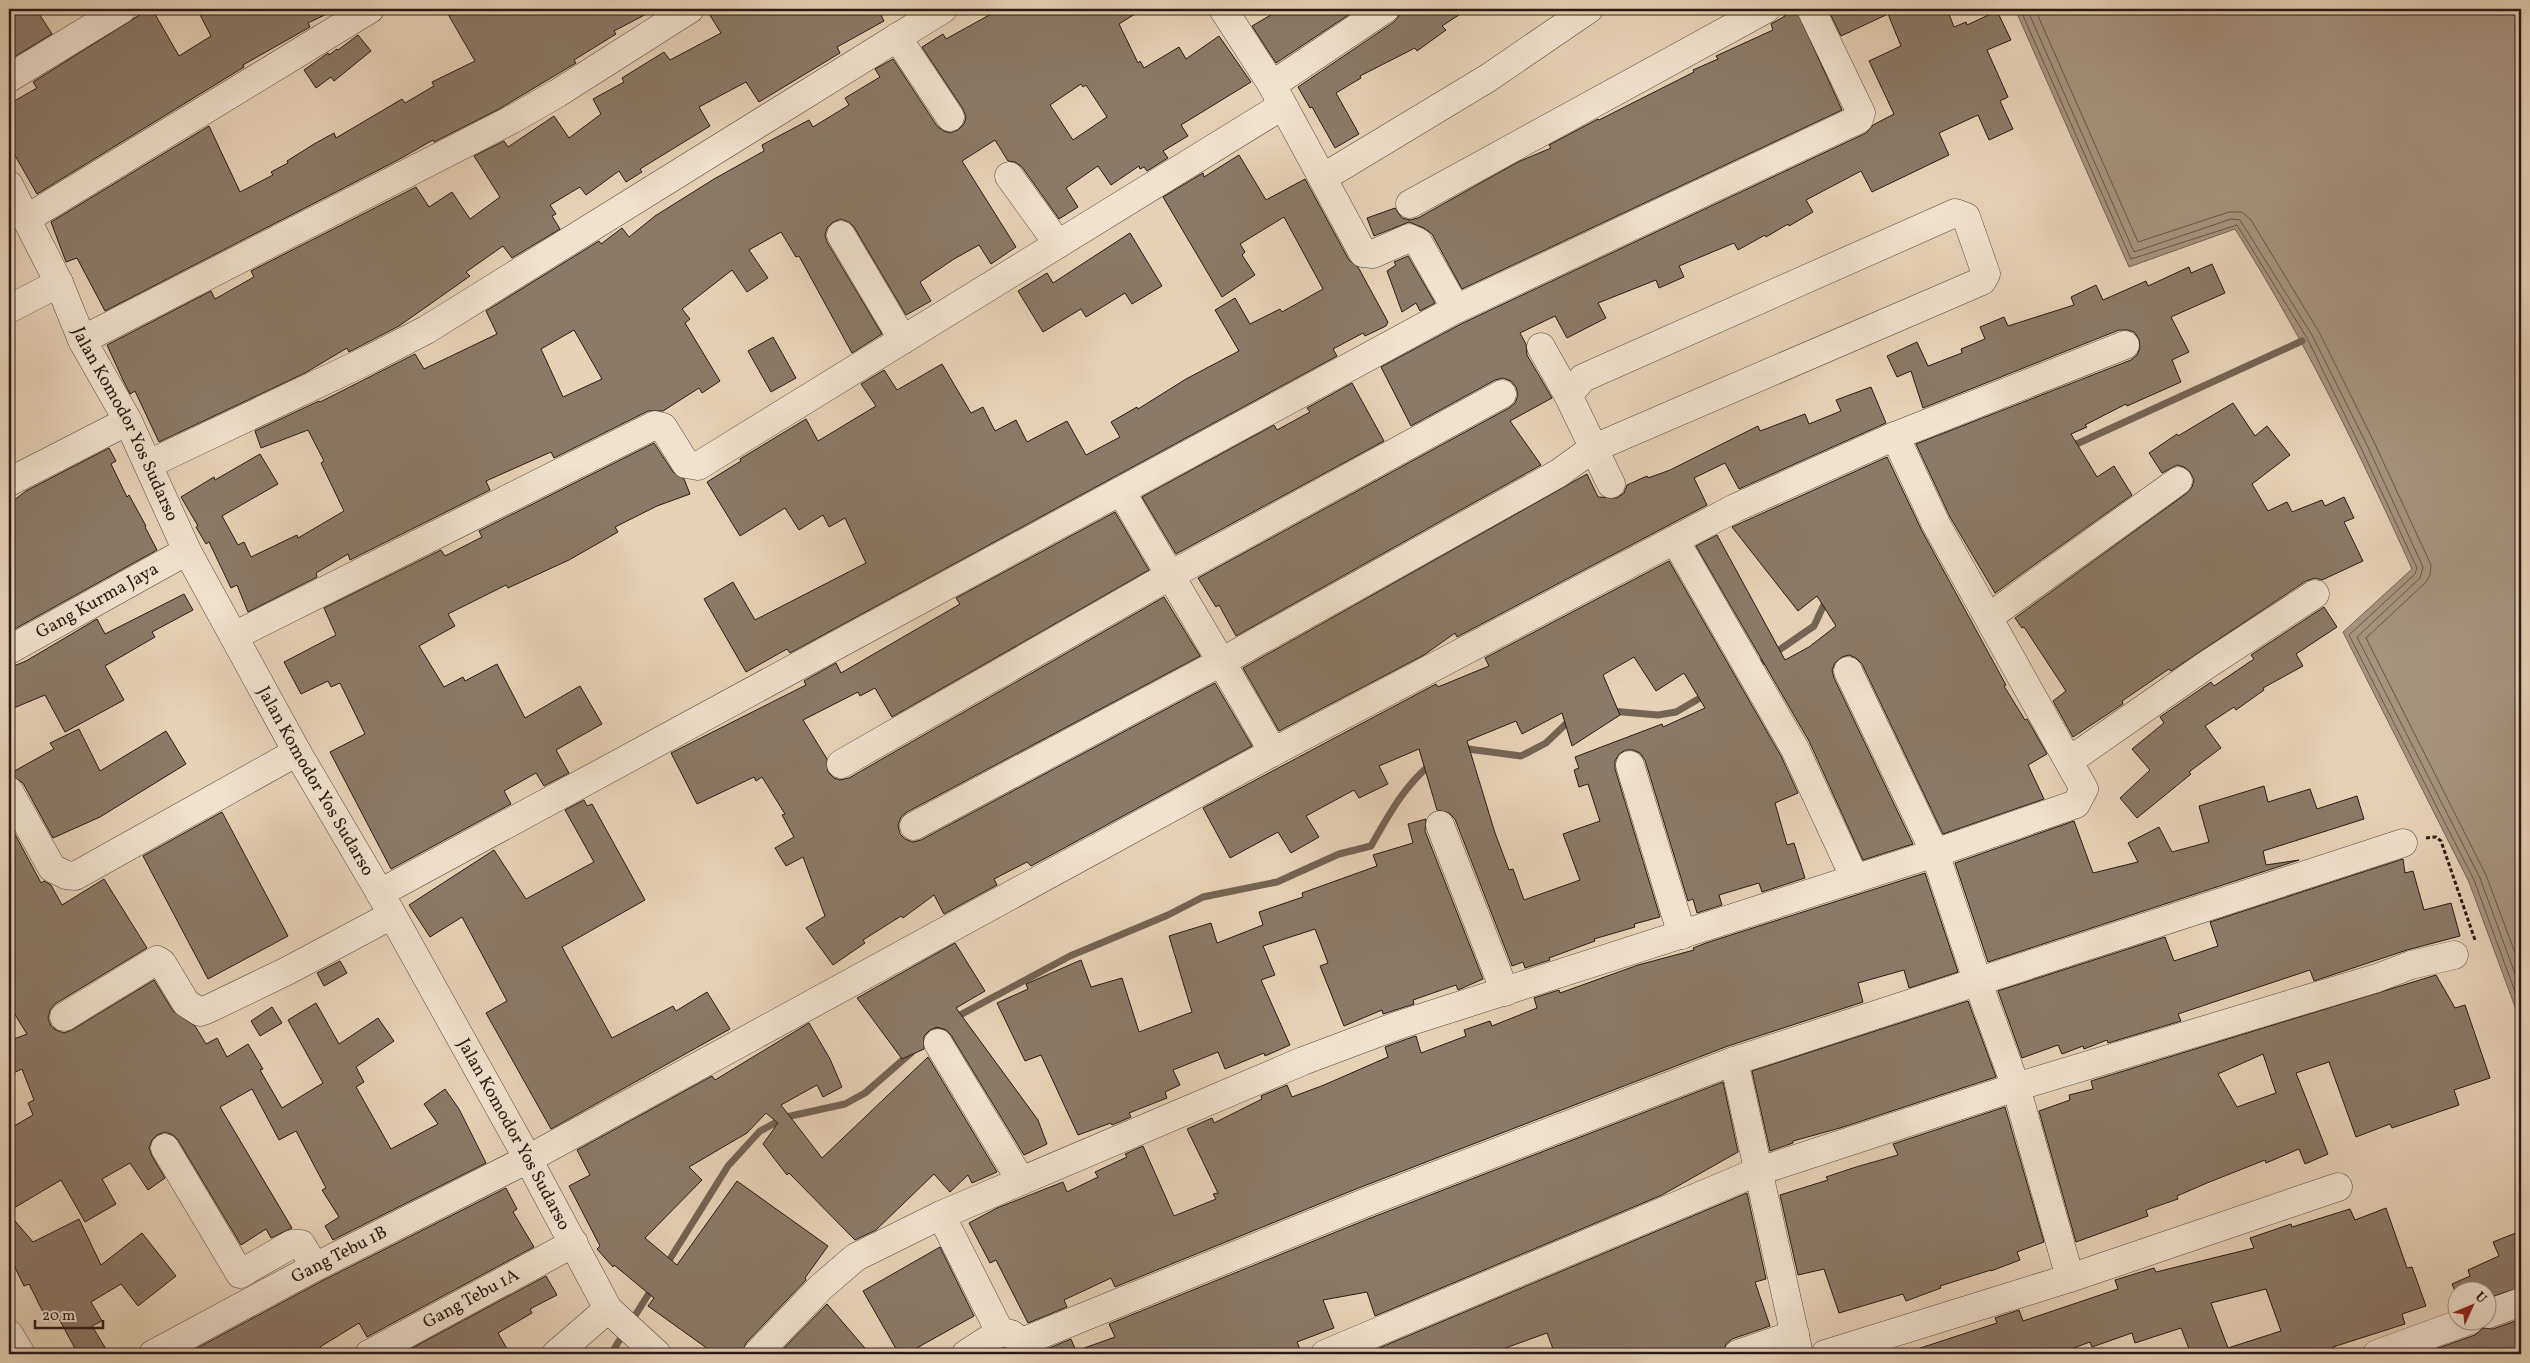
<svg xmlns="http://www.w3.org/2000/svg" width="2530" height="1363" font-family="Vollkorn,serif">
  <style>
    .water { fill: #a5947f; stroke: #736455 }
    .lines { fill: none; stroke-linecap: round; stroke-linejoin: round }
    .shore { stroke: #66584b; stroke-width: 1 }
    .stream { stroke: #736455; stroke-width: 7 }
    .building { fill: #8a7a69; stroke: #271b17; fill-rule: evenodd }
    .minor-casing { stroke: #57493e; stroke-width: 29 }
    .path { stroke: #271b17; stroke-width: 3; stroke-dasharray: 4 2.5; stroke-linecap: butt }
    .minor { stroke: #efe2cf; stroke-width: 28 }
    .labels { text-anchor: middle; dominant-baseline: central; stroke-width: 4; stroke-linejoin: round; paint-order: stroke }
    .street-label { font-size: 18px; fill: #271b17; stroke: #efe2cf }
  </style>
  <rect width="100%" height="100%" fill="#e6d2b5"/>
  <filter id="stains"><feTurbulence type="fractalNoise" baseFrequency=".004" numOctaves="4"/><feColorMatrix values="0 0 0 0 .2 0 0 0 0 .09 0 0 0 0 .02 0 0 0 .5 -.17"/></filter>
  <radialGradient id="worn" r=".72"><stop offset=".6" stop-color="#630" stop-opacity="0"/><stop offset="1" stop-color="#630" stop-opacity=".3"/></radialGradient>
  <!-- water -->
  <path class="water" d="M2015,9h506v1014l-52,-141 -126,-250 69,-63c-53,-118 -108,-230 -177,-340l-106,38z"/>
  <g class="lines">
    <!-- shore -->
    <g class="shore">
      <polyline points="2020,9 2131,259 2237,225 2307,338 2361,448 2417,568 2415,574 2349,635 2474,880 2521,1008"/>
      <polyline points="2027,9 2134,252 2231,219 2240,220 2312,335 2367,445 2423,567 2420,578 2357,637 2480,878 2521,990"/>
      <polyline points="2035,9 2138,242 2229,212 2242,212 2251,220 2319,332 2374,442 2431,565 2430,575 2426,582 2366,638 2486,875 2521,969"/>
    </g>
    <!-- stream -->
    <g class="stream">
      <polyline points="2070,447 2302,341"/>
      <polyline points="1753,668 1814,626 1827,598"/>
      <polyline points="1611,711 1658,715 1676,712 1707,694"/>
      <polyline points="1461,751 1468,749 1521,756 1546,743 1572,718"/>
      <path d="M932,1035l15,-13 123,-66 98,-41 35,-18 74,-15 62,-28 32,-8c17,-30 33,-60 60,-82"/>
      <polyline points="665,1267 728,1166 760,1131 786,1117 845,1104 865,1093 912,1052"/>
      <polyline points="631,1322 653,1287"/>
      <polyline points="611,1354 625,1331"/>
    </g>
  </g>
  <!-- building -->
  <g class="building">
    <polygon points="23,9 36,9 52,34 9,60 9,18"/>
    <polygon points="149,9 152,9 179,56 211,36 197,9 337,9 308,23 310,27 243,65 244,67 37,194 9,145 9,104 37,88 33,82"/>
    <polygon points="445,9 656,9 614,31 616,34 574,60 576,63 499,109 434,142 433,140 398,160 105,311 77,258 66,262 51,222 209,126 240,192 273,175 271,172 288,163 287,161 314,144 334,133 336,138 402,99 405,103 434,86 432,82 475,61"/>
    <polygon points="706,9 878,9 884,21 837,47 840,53 759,102 746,82 699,107 710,126 640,169 642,172 626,182 619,171 586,195 580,187 550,205 556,214 552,216 560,229 512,258 503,246 466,272 470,276 399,326 349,352 347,348 305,373 159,442 135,391 130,394 123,380 107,345 211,291 215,299 254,277 251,271 416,187 429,207 452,192 470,219 500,197 474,156 504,141 508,147 554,116 569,138 601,114 593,99 624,82 622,78 664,52 670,60 721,33"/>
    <path d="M1000,9h143l-24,15 19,39 2,-2 4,7 35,-21 7,12 33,-23 32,46 -70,43 7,11 -25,15 5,7 -21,13 -3,-4 -4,2 -1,-3 -28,19 -13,-19 -32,22 12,19 -19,12 -37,-52 -7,-5 -7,-1 -13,-21 -33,21 54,86 -25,17 -12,-19 -25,14 -34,23 11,19 -25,14 -52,-88 -5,-5 -8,-3 -8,3 -6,6 -2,7 2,7 55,92 -30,19 -53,-97 -3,1 -15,-25 -32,18 19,28 -21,14 -15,-22 -50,39 8,10 -5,4 35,58 -18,12 -3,-5 -36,23h-15l-94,47 -3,-6 -65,29 4,9 -140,70 -2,-6 -32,19 1,4 -69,35 -11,-27 -6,3 -22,-46 -3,2 -10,-17 2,-1 -17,-29 33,-20 1,3 45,-26 18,30 -56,32 16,29 6,-3 7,15 46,-22 1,3 46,-27 -23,-48 3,-2 -16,-31 -47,18 -6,-17 64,-30 1,1 95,-48 9,15 73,-35 -11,-23 113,-70 2,3 21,-16 7,9 26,-21 59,-37 50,-28 -2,-6 47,-25 4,7 36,-22 -4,-7 35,-21 -5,-8 18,-10 44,67 7,5 6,2 8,-3 6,-6 2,-7 -3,-8 -41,-62 21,-13 3,5zM1081,84l2,3 3,-2 21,32 -34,23 -23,-35zM574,330l28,49 -39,18 -22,-48z"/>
    <polygon points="1281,9 1351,9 1353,12 1276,63 1252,26"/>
    <polygon points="1400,9 1468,9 1442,26 1446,30 1417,51 1415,48 1360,76 1361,78 1336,93 1359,134 1335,148 1312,107 1310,108 1298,87 1394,22 1399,16"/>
    <polygon points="1782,9 1796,9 1842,110 1462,289 1432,234 1424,228 1409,222 1374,236 1367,218 1395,208 1402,218 1410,220 1418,218 1518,162 1551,148 1549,145 1598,119 1599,120 1694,72 1693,70 1718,59 1716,56 1773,30 1771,24 1785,16"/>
    <polygon points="1828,9 1947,9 1954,27 1966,22 1967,25 1997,11 2011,40 1987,50 2008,97 2000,101 2013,129 1989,140 1978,115 1939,133 1949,155 1872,192 1861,171 1806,200 1813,212 1789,226 1788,224 1766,237 1765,235 1738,250 1734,243 1679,266 1684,277 1659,288 1656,280 1598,303 1606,318 1567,338 1555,316 1520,333 1526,344 1527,355 1552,398 1510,421 1541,465 1236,636 1219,605 1216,607 1198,578 1509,408 1515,403 1518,395 1516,387 1511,381 1503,378 1495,380 1411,426 1381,367 1463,323 1866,133 1873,125 1894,114 1869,61 1901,46 1888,14 1841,36"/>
    <polygon points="358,35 371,51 334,81 331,77 316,88 304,70 328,53 329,55 337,49 338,50"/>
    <polygon points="1239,155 1266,200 1305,179 1349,260 1358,267 1388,322 1386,326 1365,336 1363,333 1333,349 1337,356 790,653 787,649 746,672 704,599 733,582 755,620 866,563 845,518 829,527 823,515 799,530 785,508 740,536 707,482 741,461 740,459 806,419 818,441 876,406 861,384 884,370 897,390 942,364 971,413 983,407 995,431 1016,420 1027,442 1067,421 1086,455 1120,437 1111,422 1137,407 1138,409 1186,379 1239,351 1215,310 1235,298 1250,324 1280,309 1282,312 1323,289 1284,217 1240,244 1245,252 1242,255 1255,275 1222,297 1163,197 1203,173 1204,177"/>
    <polygon points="1130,233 1162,286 1132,304 1125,293 1086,317 1081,309 1043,332 1018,291 1047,273 1053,283"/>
    <polygon points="1408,256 1435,303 1420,311 1416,303 1402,312 1387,271 1396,265 1394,262"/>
    <polygon points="2212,264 2225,293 2171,317 2189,352 2172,360 2181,382 2127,406 2126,404 2085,425 2087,427 2071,434 2097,477 2114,466 2132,495 1995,593 1950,517 1916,444 2131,360 2137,355 2140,348 2139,339 2134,332 2128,330 2119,330 1923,408 1911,371 1897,377 1887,356 1917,342 1928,366 1962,353 1961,349 1985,339 1980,327 2004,317 2008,326 2074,305 2071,297 2096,285 2103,300 2146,281 2148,286 2189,267 2191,273"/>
    <polygon points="773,337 796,378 771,392 748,351"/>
    <polygon points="1352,383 1384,441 1176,554 1142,497 1274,425 1277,430 1310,412 1307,408"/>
    <polygon points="1871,387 1886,423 1739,489 1725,463 1694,478 1707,505 1457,637 1455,633 1424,655 1279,731 1243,668 1587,474 1598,497 1617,498 1624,493 1627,485 1647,476 1648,478 1670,470 1758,426 1760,431 1805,414 1809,424 1841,411 1836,400"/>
    <polygon points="2233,403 2255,436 2267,426 2290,455 2252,484 2268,511 2287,502 2292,512 2322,500 2325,506 2344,497 2354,518 2344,522 2363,561 2322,580 2315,578 2306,581 2171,671 2169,669 2122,701 2123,704 2073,737 2053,701 2066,691 2024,627 2022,628 2015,618 2187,493 2192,487 2194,480 2190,472 2184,467 2177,465 2162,473 2149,453 2177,434 2178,436"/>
    <polygon points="654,443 673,472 684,479 690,494 657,506 615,527 618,532 569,560 508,588 506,585 448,614 455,626 419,646 444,687 463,677 465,681 497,664 525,718 580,686 602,724 556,750 569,773 544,786 536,773 504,791 511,804 391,869 330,752 365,734 340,683 331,687 328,681 301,694 284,662 336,635 324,608 441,550 445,556 482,537 479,531"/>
    <polygon points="109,448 116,461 111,464 127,497 129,495 146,526 145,527 157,550 11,631 9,627 9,504 26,491"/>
    <polygon points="1887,457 1922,531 2006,685 2004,686 2025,720 2027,719 2047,754 2028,765 2044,799 1943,834 1862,664 1856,658 1849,655 1842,657 1835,663 1832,670 1834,678 1913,844 1863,860 1809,741 1696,546 1717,535 1785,660 1809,647 1836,626 1817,596 1798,611 1732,527"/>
    <polygon points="1115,512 1149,570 892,717 875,688 860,696 858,692 803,720 827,759 828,772 834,778 840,780 849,778 1164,597 1200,656 907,812 901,817 898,825 900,834 905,839 913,842 921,840 1215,683 1252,746 1031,866 1027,862 994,879 997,885 944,914 934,895 903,918 901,916 863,940 865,943 833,965 806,928 825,916 803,857 786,866 775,848 794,837 782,815 785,814 762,777 756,781 754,777 697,804 671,753 806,685 804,681 836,663 841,673 960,604 956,598"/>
    <path d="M1669,561l112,195 17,37 -23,10 12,42 7,-2 11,35 -43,14 -3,-9 -40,12 3,10 -25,8 -4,-14 -5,2 -43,-141 -5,-7 -7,-3h-7l-7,4 -4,7v8l45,148 -26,7 1,3 -41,12 1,2 -46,17 1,2 -25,8 -2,-6 -11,4 -57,-147 -6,-6 -12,-3 -18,-61 -40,17 9,18 -29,14 -5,-8 -48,26 13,21 -28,16 -13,-21 -48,26 -27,-50 233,-124 2,3 51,-21 -4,-8zM1634,657l22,34 28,-18 21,35 -42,19 -1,-3 -87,33 4,11 -5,2 5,17 9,-3 12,37 -37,13 17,46 -56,20 -11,-31 -4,1 -14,-37 -28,-92 49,-20 6,13 40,-21 10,33 48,-31 -17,-40z"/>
    <polygon points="184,594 193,610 152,632 155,637 105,666 124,700 65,732 45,695 9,710 9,668 26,661 97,619 105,634"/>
    <polygon points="2324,607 2337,627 2296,654 2303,666 2263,688 2264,690 2236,710 2234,707 2205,726 2221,748 2189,772 2191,774 2137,818 2120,798 2150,770 2132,749 2164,723 2160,717 2211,682 2214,686 2254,659 2251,655"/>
    <polygon points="79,729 100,771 166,731 186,764 100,817 53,838 23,783 9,774 54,749 50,743"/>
    <polygon points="2264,786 2268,802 2310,789 2317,809 2357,796 2364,819 2263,851 2266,865 2299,860 1988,962 1955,863 2074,821 2093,873 2138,862 2128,843 2159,827 2172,852 2209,842 2199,806"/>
    <polygon points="584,800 587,806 592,804 645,900 562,947 612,1038 673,1006 676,1011 707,992 730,1029 551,1129 486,1013 507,1001 462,917 430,937 409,905 494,850 526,899 594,862 565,810"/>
    <polygon points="222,812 288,936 208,979 143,856"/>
    <polygon points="1426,819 1425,831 1483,979 1458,990 1456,985 1413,1000 1414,1004 1383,1014 1382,1010 1344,1026 1320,966 1328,963 1315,929 1263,946 1275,975 1261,980 1290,1045 1265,1056 1264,1053 1225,1069 1218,1052 1173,1070 1180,1085 1165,1092 1167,1098 1129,1113 1131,1117 1112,1125 1111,1123 1078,1135 1041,1055 1025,1061 997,1003 1028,989 1026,984 1081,960 1091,987 1122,978 1139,1032 1192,1012 1169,936 1211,923 1217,943 1263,925 1259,912 1303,897 1302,893 1377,866 1373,855 1413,843 1408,824"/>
    <polygon points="9,823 41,883 44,881 51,885 62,905 104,879 147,948 55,1004 50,1010 48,1018 51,1026 56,1030 64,1033 72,1030 154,980 173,1011 195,1026 206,1044 217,1038 227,1057 248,1044 263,1069 260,1070 282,1108 323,1083 288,1020 316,1003 339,1044 378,1018 394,1041 356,1067 364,1082 356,1087 391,1149 438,1124 424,1104 445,1089 459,1109 486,1163 333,1240 325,1226 339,1217 322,1190 326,1188 296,1131 279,1140 252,1089 220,1107 292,1228 271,1238 266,1229 241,1245 178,1140 173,1135 165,1132 157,1135 152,1140 149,1148 152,1156 165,1178 148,1190 130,1163 102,1179 116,1204 85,1222 61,1180 9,1211 9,1129 33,1115 28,1103 34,1100 22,1069 9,1075 9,1041 27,1034 9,1005"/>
    <polygon points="2403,859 2405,873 2413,871 2424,910 2451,903 2460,936 2407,950 2314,981 2310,970 2178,1014 2181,1021 2108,1043 2107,1040 2084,1049 2083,1046 2062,1054 2058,1045 2022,1058 1998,991 2165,937 2174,961 2218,946 2210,922"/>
    <polygon points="1925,873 1958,972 1909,988 1904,970 1858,983 1863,1002 1728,1046 1356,1189 1115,1287 1111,1278 1064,1300 1067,1307 1028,1323 996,1260 990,1263 969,1223 997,1208 1063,1182 1067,1192 1098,1177 1095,1172 1127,1157 1125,1154 1143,1146 1174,1216 1216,1199 1213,1194 1218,1193 1187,1129 1212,1118 1214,1123 1262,1099 1261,1096 1287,1085 1292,1097 1324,1085 1388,1057 1385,1047 1404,1040 1416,1036 1421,1053 1466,1036 1464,1030 1490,1021 1492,1026 1537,1008 1534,998 1559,990 1560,993 1638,965 1694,950 1693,948 1706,943"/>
    <polygon points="955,943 985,991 956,1008 1038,1120 1047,1144 1024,1155 951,1035 946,1030 937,1027 930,1030 924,1036 924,1049 902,1059 857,998"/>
    <polygon points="340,961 347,973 324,986 317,973"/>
    <path d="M2436,975l19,33 10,-3 25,73 -36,12 5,15 -67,23 -2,-4 -34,13 -27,-75 -33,11 32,81 -23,10 -6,-15 -33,14 -1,-3 -58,23 -30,13 1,3 -32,11 2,6 -72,26 -37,-131 31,-11 -1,-5 24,-6 -2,-8zM2263,1054l13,39 -39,14 -19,-33z"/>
    <polygon points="1968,1001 1996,1077 1840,1128 1793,1141 1793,1143 1770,1151 1752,1071"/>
    <polygon points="272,1007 282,1023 260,1036 251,1021"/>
    <polygon points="809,1023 830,1059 842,1087 823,1097 817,1085 781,1105 822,1158 928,1057 997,1172 972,1183 968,1175 950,1192 934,1174 876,1230 855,1240 789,1173 787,1175 763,1144 778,1123 766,1113 747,1133 689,1167 702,1180 645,1238 677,1265 737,1181 828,1246 805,1278 806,1280 746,1343 742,1354 715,1354 648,1306 654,1298 614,1265 613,1267 597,1249 600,1246 569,1186 590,1175 577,1150 712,1076 715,1080"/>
    <polygon points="1723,1082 1738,1152 1662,1195 1375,1316 1367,1292 1323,1300 1334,1328 1297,1342 1302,1354 1043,1354 1042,1351 1071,1339 1076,1351 1115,1337 1109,1324 1368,1219"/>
    <polygon points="2005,1107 2044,1242 2017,1252 2020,1260 1991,1271 1991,1270 1940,1286 1941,1288 1906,1301 1903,1294 1839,1313 1824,1269 1798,1275 1780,1195 1828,1180 1826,1177 1856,1167 1898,1155 1893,1144"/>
    <polygon points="506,1188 517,1209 513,1212 534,1247 367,1337 359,1323 320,1347 324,1354 186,1354 322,1281"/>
    <polygon points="1747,1193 1766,1279 1755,1282 1770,1326 1732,1339 1726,1344 1723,1354 1555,1354 1547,1333 1489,1354 1365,1354"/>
    <path d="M2386,1208l21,60 5,-1 14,39 -24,8 3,10 -72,23 3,7h-145l-10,-26 -46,15 -3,-10 -40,14 -2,-5 -33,12h-145l-1,-3 86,-28 -2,-5 24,-8 4,11 95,-32 -3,-9 39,-12 2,4 98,-24 -4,-10 41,-14 1,3 58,-18 5,11zM2266,1289l15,42 -53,17 -17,-45z"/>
    <polygon points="9,1214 33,1242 79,1219 101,1265 142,1233 176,1276 138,1306 121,1284 91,1302 102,1321 92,1326 109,1354 78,1354 58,1317 48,1322 29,1284 24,1286 9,1255"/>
    <polygon points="2521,1231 2521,1287 2488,1298 2488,1290 2458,1290 2458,1298 2452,1284 2470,1276 2468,1270 2499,1256 2493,1242"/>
    <polygon points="940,1247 974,1316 906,1354 899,1354 863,1291"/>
    <polygon points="546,1276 557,1295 530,1309 532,1313 498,1333 510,1354 401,1354"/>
    <polygon points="827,1304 870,1354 778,1354"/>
    <polygon points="2521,1319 2521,1354 2427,1354 2427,1352 2475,1335 2483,1328 2493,1329"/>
  </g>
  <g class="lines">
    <defs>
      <g id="minor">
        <polyline points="1223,9 1272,85"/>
        <polyline points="1385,9 1272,85 1363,253 1373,254 1409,238 1418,242 1456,309"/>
        <polyline points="897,37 950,117"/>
        <polyline points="9,78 122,9"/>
        <polyline points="1009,176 1058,244"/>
        <polyline points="1324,177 1488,78 1589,9"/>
        <path id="s1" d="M9,185l50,98 23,57 46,81 59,130 110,201 83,141 148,266 80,150 49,45"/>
        <polyline points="1410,204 1766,9"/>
        <polyline points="26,219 370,9"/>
        <polyline points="841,235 903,340"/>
        <polyline points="9,309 59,283"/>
        <polyline points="82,340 511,120 558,93 690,9"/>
        <polyline points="1541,347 1568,395"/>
        <polyline points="149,464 370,359 426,330 943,9"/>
        <polyline points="9,482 128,421"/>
        <path d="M1121,491c50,87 103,173 152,261l462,-244 160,-72 230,-91"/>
        <polyline points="1675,540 1795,749 1855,879"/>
        <polyline points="1989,617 2178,481"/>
        <polyline points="234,636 655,425 663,427 686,464 698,466 1282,106"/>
        <path id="s2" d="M9,650l178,-99"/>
        <polyline points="1848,671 1935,853 1978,983 2016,1087 2070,1278"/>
        <polyline points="2069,761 2205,666 2315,594"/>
        <polyline points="841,764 1169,576 1502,394"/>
        <polyline points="1630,765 1682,935"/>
        <polyline points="9,791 52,868 66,875 75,876 297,752"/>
        <polyline points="1440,825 1505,992"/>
        <polyline points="914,826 1223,661 1559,473 1592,449 1982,281 1986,274 1966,217 1955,213 1583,378 1568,395 1611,484"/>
        <polyline points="380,893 1456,309 1859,119 1861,113 1811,9"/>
        <polyline points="64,1017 157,960 162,963 186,1003 200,1012 206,1010 287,971 392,915"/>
        <polyline points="938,1043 1021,1181"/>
        <polyline points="1734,1061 1799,1354"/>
        <polyline points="165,1148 240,1274 292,1244 301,1244 315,1267"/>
        <polyline points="941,1215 1000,1332"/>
        <polyline points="2488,1314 2521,1302"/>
        <polyline points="9,1334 21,1354"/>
        <path id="s3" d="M153,1354l162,-87 213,-108 745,-407"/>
        <path id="s4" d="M369,1354l205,-111"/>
        <polyline points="556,1354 608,1309"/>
        <polyline points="757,1354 821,1287 856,1257 941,1215 1303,1061 1399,1025 1935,853 2076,804 2084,789 1936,524 1895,436"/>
        <polyline points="966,1354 1000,1332 1011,1334 1022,1342 1362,1204 1734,1061 2403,843"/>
        <polyline points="1325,1354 1759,1171 2016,1087 2377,978 2411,965 2454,955"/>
        <polyline points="1738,1354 1795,1334"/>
        <polyline points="1825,1354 2070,1278 2338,1187"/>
        <polyline points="2377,1354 2470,1320"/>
      </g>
    </defs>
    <!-- minor casing -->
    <use href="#minor" class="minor-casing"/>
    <!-- path -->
    <polyline class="path" points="2426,838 2436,837 2441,841 2475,940"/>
    <!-- minor -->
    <use href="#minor" class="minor"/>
  </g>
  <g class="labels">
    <!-- street labels -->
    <g class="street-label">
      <text stroke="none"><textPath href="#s1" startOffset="266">Jalan Komodor Yos Sudarso</textPath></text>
      <text stroke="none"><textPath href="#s2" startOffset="101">Gang Kurma Jaya</textPath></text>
      <text stroke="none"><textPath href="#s1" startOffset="671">Jalan Komodor Yos Sudarso</textPath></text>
      <text stroke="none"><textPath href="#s1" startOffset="1076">Jalan Komodor Yos Sudarso</textPath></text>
      <text stroke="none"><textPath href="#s3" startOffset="211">Gang Tebu 1B</textPath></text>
      <text stroke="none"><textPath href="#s4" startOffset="116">Gang Tebu 1A</textPath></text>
    </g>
  </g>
  <!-- margin -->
  <rect width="2530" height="1363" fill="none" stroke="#e6d2b5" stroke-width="30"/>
  <rect x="10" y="10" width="2510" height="1343" fill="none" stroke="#271b17" stroke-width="2.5"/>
  <rect x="15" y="15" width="2500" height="1333" fill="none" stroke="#271b17"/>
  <!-- north arrow -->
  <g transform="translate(2472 1306) rotate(46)"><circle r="24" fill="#efe2cf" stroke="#9f9285"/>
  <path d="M0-4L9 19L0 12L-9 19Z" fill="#8f2418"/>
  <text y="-8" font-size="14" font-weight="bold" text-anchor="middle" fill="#271b17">U</text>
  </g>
  <!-- scale -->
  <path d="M35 1320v8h68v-8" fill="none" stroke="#271b17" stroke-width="2.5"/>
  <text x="42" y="1320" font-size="15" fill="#271b17" stroke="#efe2cf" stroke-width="4" paint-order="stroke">20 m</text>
  <rect width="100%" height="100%" filter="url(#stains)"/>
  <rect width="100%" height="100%" fill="url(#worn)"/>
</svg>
